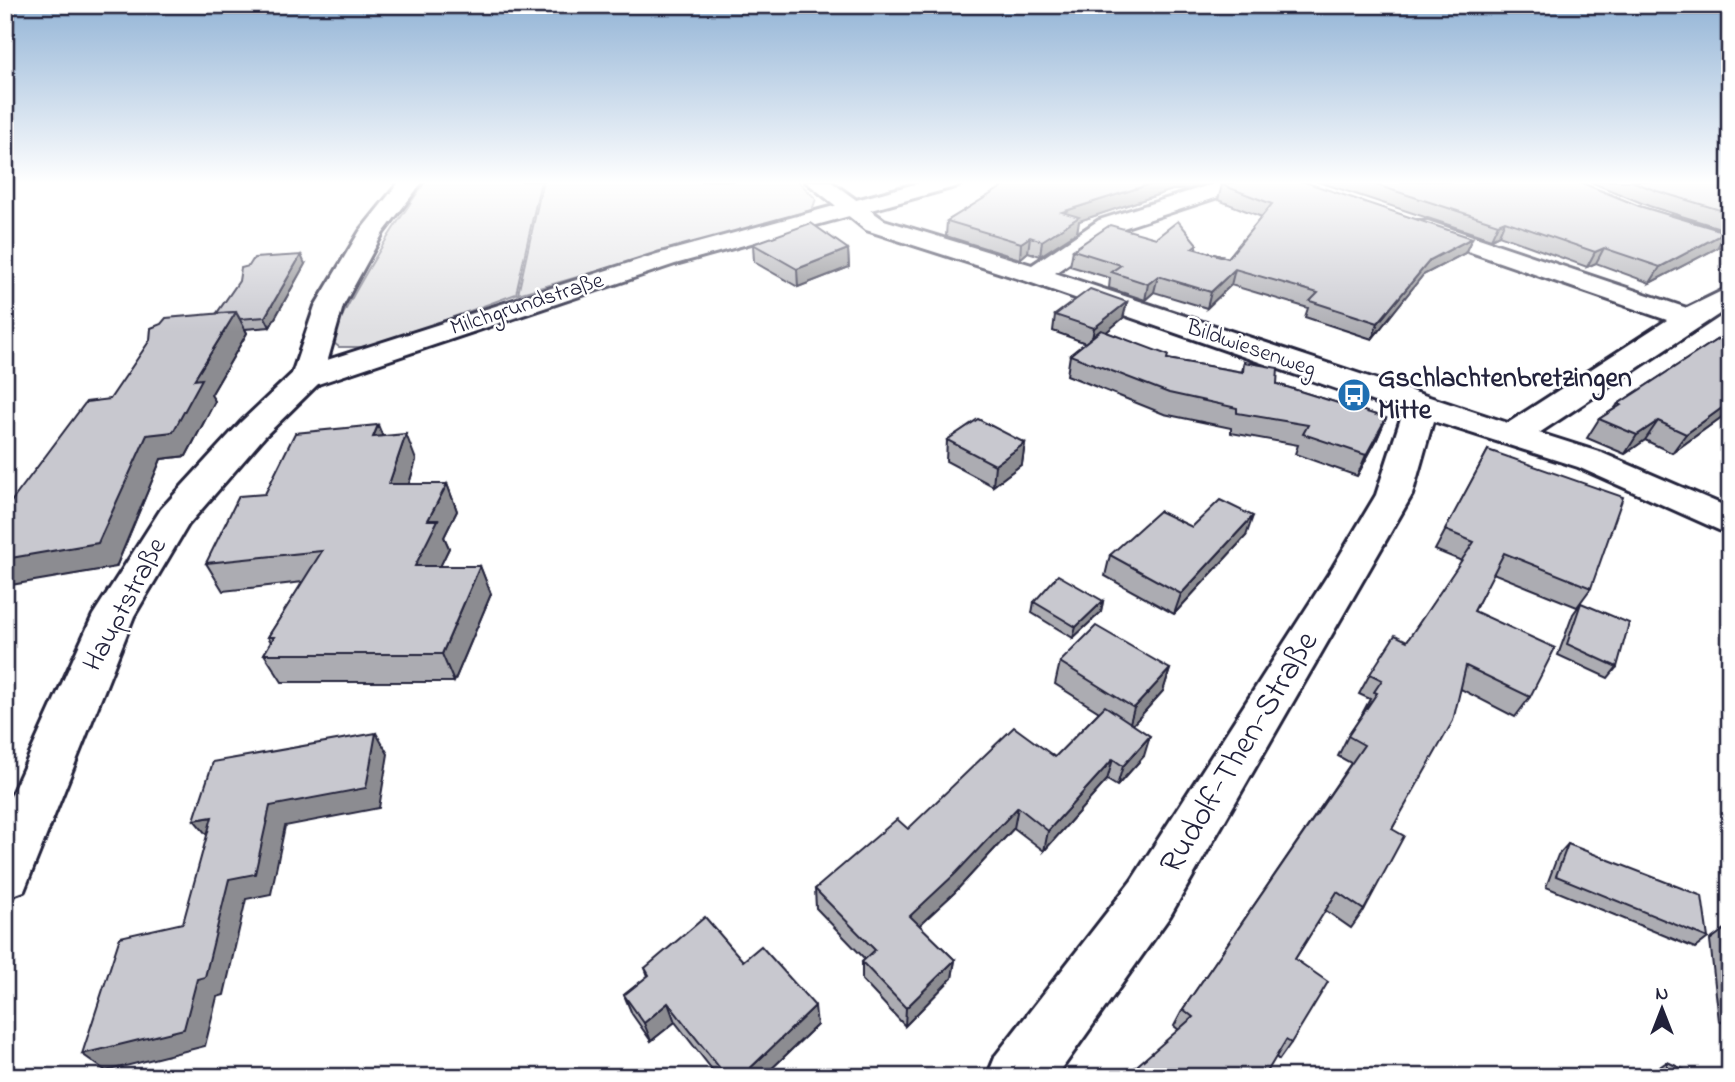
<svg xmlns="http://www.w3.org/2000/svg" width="1735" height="1082" font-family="'Indie Flower',sans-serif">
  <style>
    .green { fill: #dfdfe2; stroke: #80808e; stroke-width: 2 }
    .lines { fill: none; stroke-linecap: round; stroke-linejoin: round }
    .minor-casing { stroke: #22223b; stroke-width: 6 }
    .tertiary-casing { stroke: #22223b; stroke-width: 6 }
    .minor { fill: #fff; fill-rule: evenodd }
    .tertiary { fill: #fff; fill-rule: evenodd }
    .wall { fill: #acacb2; stroke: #22223b; stroke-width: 2 }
    .shaded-wall { fill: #8c8c91; stroke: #22223b; stroke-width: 2 }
    .building { fill: #c8c8cf; stroke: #22223b; stroke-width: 2 }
    .labels { text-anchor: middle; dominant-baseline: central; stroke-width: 5; stroke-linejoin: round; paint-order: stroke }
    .far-street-label { font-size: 23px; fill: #22223b; stroke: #fff }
    .poi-label { font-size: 28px; font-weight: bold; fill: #22223b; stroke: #fff; text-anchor: start }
    .street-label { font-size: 28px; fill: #22223b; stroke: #fff }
    .near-street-label { font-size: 33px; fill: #22223b; stroke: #fff }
  </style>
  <rect width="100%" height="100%" fill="#fff"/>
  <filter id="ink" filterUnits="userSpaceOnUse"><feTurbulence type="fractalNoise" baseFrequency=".0143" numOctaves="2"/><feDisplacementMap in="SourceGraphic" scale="14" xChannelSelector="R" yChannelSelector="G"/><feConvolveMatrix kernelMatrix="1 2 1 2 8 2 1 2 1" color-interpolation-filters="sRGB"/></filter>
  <g filter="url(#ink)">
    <!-- green -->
    <g class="green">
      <path d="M426,181h115l-25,113 -144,53h-33l-9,-7c28,-57 59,-108 96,-159z"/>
      <polygon points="543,181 798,181 816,199 812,210 518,294"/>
    </g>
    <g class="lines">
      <defs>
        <g id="minor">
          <polygon points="400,181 423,181 383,233 343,306 323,377 318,384 307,386 296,384 291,377 315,306 360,231"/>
          <polygon points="805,181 830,181 884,220 1032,265 1099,220 1222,181 1255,181 1252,186 1117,230 1055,273 1508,423 1667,320 1410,231 1407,226 1410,221 1428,221 1687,308 1730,287 1730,307 1539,433 1602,453 1730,508 1730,535 1578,467 1433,421 1412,495 1170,916 1056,1077 987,1077 996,1055 1132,880 1333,567 1376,495 1403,412 1026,281 866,230"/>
          <polygon points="1672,217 1730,234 1730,249 1663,229 1660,224 1663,219"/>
        </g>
        <polygon id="tertiary" points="926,181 961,181 958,186 675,264 318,384 265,436 188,525 134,616 24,891 5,898 5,809 93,615 161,509 241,422 296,370 657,254"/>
      </defs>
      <!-- minor casing -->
      <use href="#minor" class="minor-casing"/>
      <!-- tertiary casing -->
      <use href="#tertiary" class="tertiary-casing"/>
      <!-- minor -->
      <use href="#minor" class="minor"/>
      <!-- tertiary -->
      <use href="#tertiary" class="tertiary"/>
    </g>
    <!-- wall -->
    <g class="wall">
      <polygon points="1013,181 1190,189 1172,190 1079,221 1077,232 1040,256 1028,252 1020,259 946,236 947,221"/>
      <polygon points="1316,181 1577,181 1639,206 1726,232 1717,248 1650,283 1596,263 1587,267 1499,235 1491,239"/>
      <polygon points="1588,181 1730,181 1730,231 1649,206"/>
      <polygon points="1222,185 1472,238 1465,253 1423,275 1372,339 1305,317 1308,308 1231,285 1207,308 1154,292 1145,300 1109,288 1110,278 1070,266 1073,250 1156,238 1197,244 1196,249 1228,258 1262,217 1218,200"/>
      <polygon points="753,244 848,249 849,267 798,287 754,262"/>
      <polygon points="305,264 270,327 245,329 247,333 211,395 215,401 186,456 161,459 116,567 110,399 217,313"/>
      <polygon points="1127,302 1123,318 1106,332 1167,359 1242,372 1244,362 1277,384 1386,418 1377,439 1357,476 1295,454 1298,445 1231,433 1231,428 1164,414 1067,375 1070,355 1086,343 1053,331 1055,315"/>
      <polygon points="1730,331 1730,411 1672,453 1645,440 1625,454 1587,438 1599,419 1614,409 1618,404"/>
      <polygon points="382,436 416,460 409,484 447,484 457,511 444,537 449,548 440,566 480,566 491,594 454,682 282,682 264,654 271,642 268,637 303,582 223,591 206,563 265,494"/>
      <polygon points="947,440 1025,443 1022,464 993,486 946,461"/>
      <polygon points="1488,450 1591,588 1577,607 1493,573 1474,611 1530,697 1515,717 1461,689 1392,829 1364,910 1351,928 1325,910 1295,959 1291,1043 1279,1060 1276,1057 1179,1030 1174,1026 1183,1009 1351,763 1338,756 1348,736 1364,712 1363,712 1370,699 1359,694 1370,674 1407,641 1462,561 1435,550"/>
      <polygon points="1192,527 1246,536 1174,614 1105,576 1110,555"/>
      <polygon points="1103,601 1101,612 1073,638 1032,613 1034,602"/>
      <polygon points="1581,603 1617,667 1608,678 1558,655 1573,614"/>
      <polygon points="1060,662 1170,669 1163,691 1133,724 1144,756 1117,786 1107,780 1044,851 1014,828 954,893 919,925 955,960 952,978 905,1026 862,980 862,962 865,959 816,908 815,889 908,829 1055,757 1099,712 1055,684"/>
      <polygon points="1568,844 1708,938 1695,948 1546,887 1558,855"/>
      <polygon points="1730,925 1730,1026 1719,1021 1710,940"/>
      <polygon points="743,961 817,1025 763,1077 718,1077 675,1022 651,1041 632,1014 624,995 648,976 645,968"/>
      <polygon points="1667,1062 1700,1077 1645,1077"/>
    </g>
    <!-- shaded-wall -->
    <g class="shaded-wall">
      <polygon points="1160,181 1215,181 1190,189 1172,190 1079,221 1077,232 1040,256 1042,241 1062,212"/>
      <polygon points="1505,221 1499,235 1491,239 1498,224"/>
      <polygon points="1726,232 1717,248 1650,283 1660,267"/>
      <polygon points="1030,237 1028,252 1020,259 1021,243"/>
      <polygon points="1472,238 1465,253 1423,275 1372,339 1378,323 1430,260"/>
      <polygon points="1604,248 1596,263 1587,267 1595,252"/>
      <polygon points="848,249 849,267 798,287 797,269"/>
      <polygon points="301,255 305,264 270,327 265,317"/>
      <polygon points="1235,269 1231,285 1207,308 1211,292"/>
      <polygon points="1158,276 1154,292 1145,300 1148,284"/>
      <polygon points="1127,302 1123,318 1091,345 1094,328"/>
      <polygon points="236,312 247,333 211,395 215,401 186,456 161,459 116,567 5,586 5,559 147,435 194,380"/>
      <polygon points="1730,402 1730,411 1672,453 1686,434"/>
      <polygon points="1386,418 1377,439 1357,476 1366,455"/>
      <polygon points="1658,421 1645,440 1625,454 1637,435"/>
      <polygon points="378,425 389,452 373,437"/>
      <polygon points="406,434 416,460 401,511 389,484"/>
      <polygon points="1025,443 1022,464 993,486 995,465"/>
      <polygon points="447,484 457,511 444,537 449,548 427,594 415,566 428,520"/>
      <polygon points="1253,516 1246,536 1174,614 1181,594"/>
      <polygon points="480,566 491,594 454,682 442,654"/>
      <polygon points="1103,601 1101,612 1073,638 1076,627"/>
      <polygon points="1170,669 1163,691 1128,730 1134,708"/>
      <polygon points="376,733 388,754 379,808 285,826 271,894 246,899 224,995 217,997 205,1046 106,1071 82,1054 197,979 229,879 270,806"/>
      <polygon points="1150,736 1144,756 1117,786 1123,766"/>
      <polygon points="1113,759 1107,780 1044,851 1048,831"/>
      <polygon points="1018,807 1014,828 954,893 909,935 910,916"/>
      <polygon points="212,817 212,841 194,820"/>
      <polygon points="955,960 952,978 905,1026 906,1008"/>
      <polygon points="668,1003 675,1022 651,1041 644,1023"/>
      <polygon points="815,1006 817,1025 763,1077 741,1077"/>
    </g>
    <!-- building -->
    <g class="building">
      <polygon points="1012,181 1160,181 1062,212 1079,217 1042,241 1030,237 1021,243 947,221"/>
      <polygon points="1237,181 1302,181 1472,238 1430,260 1378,323 1310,301 1318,293 1235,269 1211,292 1158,276 1148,284 1111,272 1121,265 1073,250 1110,225 1156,238 1178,221 1197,244 1192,248 1228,258 1272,204 1222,185"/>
      <polygon points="1364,181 1577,181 1639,206 1726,232 1660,267 1604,248 1595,252 1505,221 1498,224"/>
      <polygon points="1631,181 1730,181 1730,213 1657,191"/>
      <polygon points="811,223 848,249 797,269 753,244"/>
      <polygon points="301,255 265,317 240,319 236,312 217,313 239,281 241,268 249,266 254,258"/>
      <polygon points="1090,289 1127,302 1094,328 1055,315"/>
      <polygon points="236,312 194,380 202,379 173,432 147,435 98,543 5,559 5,510 86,402 110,399 150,340 151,328 161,324 166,318"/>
      <polygon points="1101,330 1168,355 1167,359 1243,372 1244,362 1278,368 1277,384 1386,418 1366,455 1303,434 1308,425 1237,413 1237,408 1169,393 1070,355"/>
      <polygon points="1730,331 1730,402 1686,434 1658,421 1637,435 1599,419 1621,405 1618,404"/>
      <polygon points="978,419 1025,443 995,465 947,440"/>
      <polygon points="378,425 373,437 406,434 389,484 447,484 428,520 438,520 415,566 480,566 442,654 264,654 274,637 268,637 322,551 206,563 239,496 265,494 295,433"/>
      <polygon points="1488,450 1623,497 1591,588 1504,553 1474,611 1555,648 1530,697 1466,666 1453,721 1392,829 1404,836 1364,910 1337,892 1295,959 1328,982 1291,1043 1286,1040 1264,1077 1124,1077 1193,1017 1183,1009 1364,745 1348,736 1377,693 1374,692 1382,680 1370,674 1395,635 1407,641 1474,542 1445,530"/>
      <polygon points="1220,500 1253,516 1181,594 1110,555 1159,511 1192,527"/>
      <polygon points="1058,575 1103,601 1076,627 1034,602"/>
      <polygon points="1581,603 1629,623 1617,667 1567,644"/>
      <polygon points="1096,626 1170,669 1134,708 1060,662"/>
      <polygon points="1105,706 1150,736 1123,766 1113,759 1048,831 1018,807 956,873 910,916 955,960 906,1008 862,962 875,950 815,889 897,819 908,829 1014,727 1055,757"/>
      <polygon points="376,733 366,788 270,806 255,874 229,879 205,977 197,979 184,1029 82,1054 120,937 183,923 212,817 194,820 213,762"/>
      <polygon points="1568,844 1702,896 1708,938 1556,876"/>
      <polygon points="705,917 743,961 761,946 815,1006 741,1077 727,1077 668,1003 644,1023 624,995 649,975 645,968"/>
      <polygon points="1667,1062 1700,1077 1667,1077"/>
    </g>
  </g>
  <!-- sky -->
  <linearGradient id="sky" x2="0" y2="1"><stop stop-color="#93b4d6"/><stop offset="0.55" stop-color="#fff"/><stop offset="1" stop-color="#fff" stop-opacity="0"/></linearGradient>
  <rect width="1735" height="332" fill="url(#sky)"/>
  <!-- icons -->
  <defs>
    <symbol id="bus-disc" viewBox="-11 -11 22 22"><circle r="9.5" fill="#1f6fb2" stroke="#fff"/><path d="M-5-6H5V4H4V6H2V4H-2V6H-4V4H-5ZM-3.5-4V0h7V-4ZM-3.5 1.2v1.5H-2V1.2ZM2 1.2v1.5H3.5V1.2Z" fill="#fff"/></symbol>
  </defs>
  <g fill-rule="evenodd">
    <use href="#bus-disc" x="1335" y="376" width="38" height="38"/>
  </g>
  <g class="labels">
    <!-- far-street labels -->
    <g class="far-street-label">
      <text transform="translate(527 305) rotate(-18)">Milchgrundstraße</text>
      <text transform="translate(1251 349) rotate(19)">Bildwiesenweg</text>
    </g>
    <!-- poi labels -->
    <g class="poi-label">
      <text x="1378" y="379">Gschlachtenbretzingen<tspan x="1378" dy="32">Mitte</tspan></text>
    </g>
    <!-- street labels -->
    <g class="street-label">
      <text transform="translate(126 605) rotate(-62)">Hauptstraße</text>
    </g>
    <!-- near-street labels -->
    <g class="near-street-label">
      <text transform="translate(1240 753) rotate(-59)">Rudolf-Then-Straße</text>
    </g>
  </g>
  <!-- margin -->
  <rect width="1735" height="1082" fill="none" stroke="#fff" stroke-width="28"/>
  <rect x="14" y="14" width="1707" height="1054" fill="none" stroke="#22223b" stroke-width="2.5" filter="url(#ink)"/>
  <!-- north arrow -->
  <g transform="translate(1662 1009)" stroke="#ffffff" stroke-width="5" paint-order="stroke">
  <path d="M0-5L12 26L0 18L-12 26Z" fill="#22223b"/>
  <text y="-10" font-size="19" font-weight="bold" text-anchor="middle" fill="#22223b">N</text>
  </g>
</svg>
